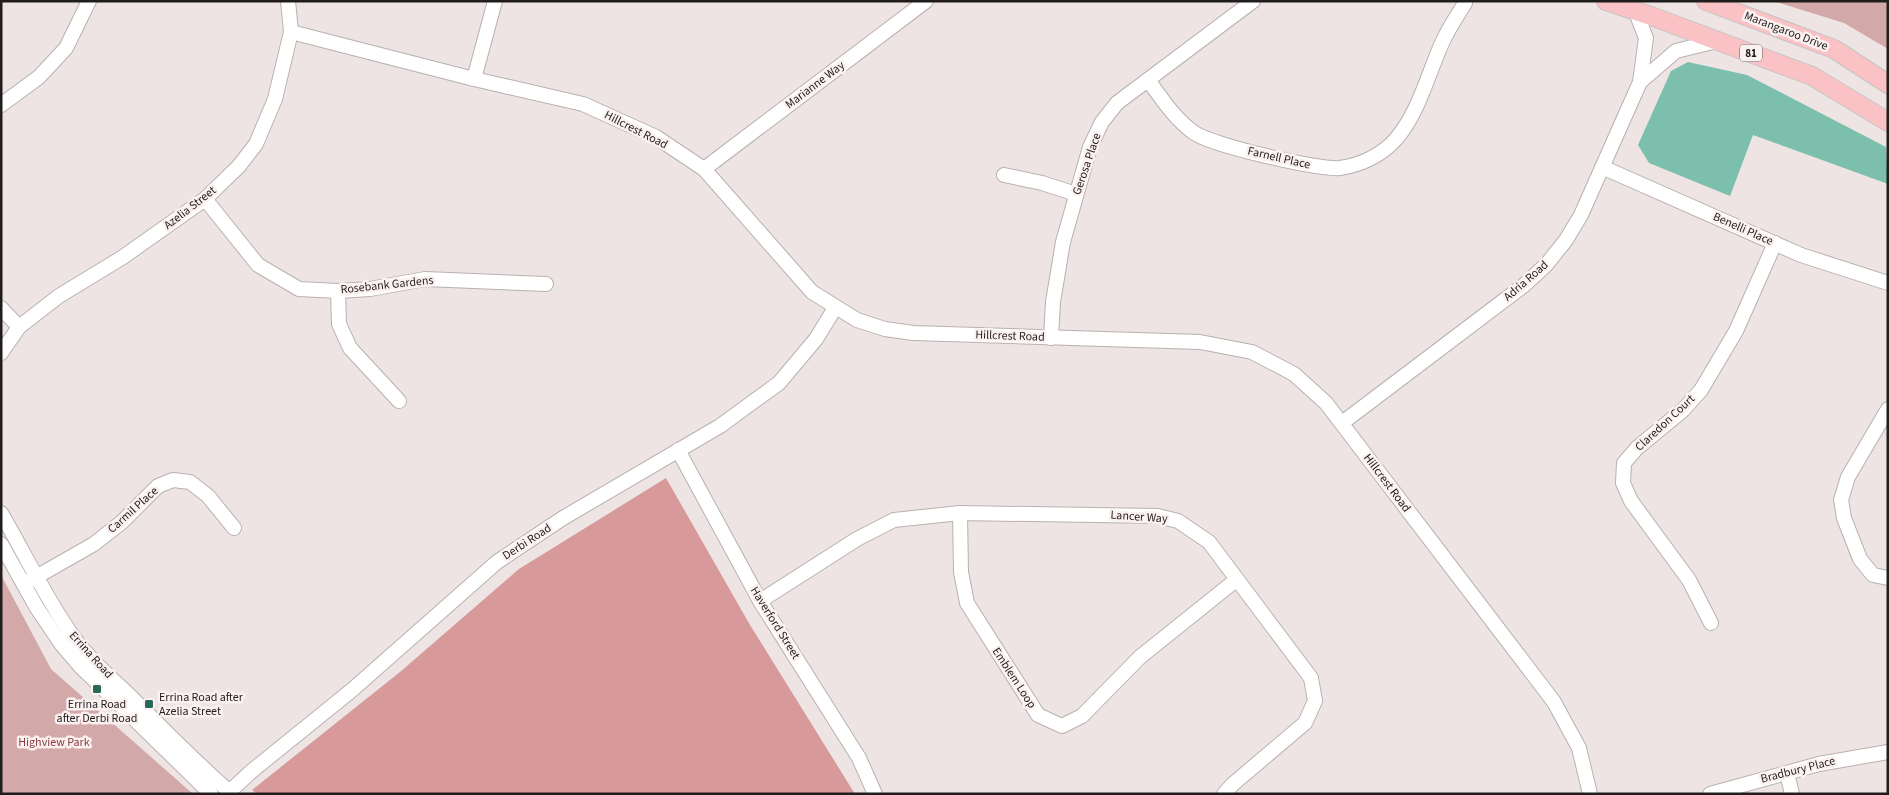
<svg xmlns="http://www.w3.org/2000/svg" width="1889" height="795" font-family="'Source Sans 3',sans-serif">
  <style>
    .green { fill: #d3a8a8 }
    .forest { fill: #d79999 }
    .water { fill: #7bbfac }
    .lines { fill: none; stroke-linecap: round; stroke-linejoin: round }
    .minor-casing { stroke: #bab0b0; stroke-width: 16 }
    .major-casing { stroke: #c5c4c4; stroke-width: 20 }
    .minor { stroke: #fff; stroke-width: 14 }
    .major { stroke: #fac2c4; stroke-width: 18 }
    .poi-dot { fill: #26695a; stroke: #fcf1f1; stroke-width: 2 }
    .labels { text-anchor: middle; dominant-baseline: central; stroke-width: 5; stroke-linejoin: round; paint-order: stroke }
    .shield { fill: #fcf1f1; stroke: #635d5d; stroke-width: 1 }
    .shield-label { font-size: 11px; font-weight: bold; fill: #211d1d }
    .street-label { font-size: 12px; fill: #211d1d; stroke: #fcf1f1 }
    .poi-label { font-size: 12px; fill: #211d1d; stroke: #fcf1f1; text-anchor: start }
    .park-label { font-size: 12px; fill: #883c40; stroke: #fcf1f1 }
  </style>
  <rect width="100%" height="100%" fill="#eee4e4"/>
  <!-- green -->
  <g class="green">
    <polygon points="1773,1 1888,1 1888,49 1844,23"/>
    <polygon points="1,575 51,669 193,794 1,794"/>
  </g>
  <!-- forest -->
  <polygon class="forest" points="666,478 750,625 855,794 257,794 252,790 400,672 519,569"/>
  <!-- water -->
  <polygon class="water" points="1688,62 1747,75 1886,147 1888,184 1753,135 1730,196 1649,163 1638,145 1671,71"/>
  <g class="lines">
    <defs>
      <g id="minor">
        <polyline points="291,32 474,79 583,104 656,137 704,169 812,292 857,320 885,329 913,333 1200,342 1252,352 1294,374 1326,403 1554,702 1579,748 1590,794"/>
        <polyline points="474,79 495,1"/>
        <path d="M1148,80c14,19 26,38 45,52 17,13 125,38 147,36 21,-3 42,-13 56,-29 23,-27 32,-65 46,-96 6,-14 15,-27 23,-40"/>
        <polyline points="1640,82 1676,51 1717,41"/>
        <polyline points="1,105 39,77 66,48 89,1"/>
        <polyline points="1602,167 1801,255 1888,283"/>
        <polyline points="704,169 926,1"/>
        <polyline points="1004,175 1042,183 1076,194"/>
        <polyline points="205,199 258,265 299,289 338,291 370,289 425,279 546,284"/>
        <polyline points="338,291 339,324 350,348 399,401"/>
        <polyline points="1,308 19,327"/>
        <polyline points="1051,338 1053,302 1063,242 1090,147 1102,122 1117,103 1253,1"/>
        <polyline points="1,353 19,327 59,296 123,257 205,199 239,166 256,144 275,99 291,32 288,1"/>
        <polyline points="1888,409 1848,477 1841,500 1844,518 1860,559 1873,575 1888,578"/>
        <polyline points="1342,423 1523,286 1546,265 1566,240 1581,215 1640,82 1646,38 1635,10"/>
        <polyline points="678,450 760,601 859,758 875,794"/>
        <path d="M1,513c24,41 44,84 71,122 16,23 38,42 58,61 33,33 66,67 102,98"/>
        <polyline points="960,513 961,572 967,603 1038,715 1062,726 1082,716 1140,657 1236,580"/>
        <polyline points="1,544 37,608 62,645 80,666 211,794"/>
        <polyline points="29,581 94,544 122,522 158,486 173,480 190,482 208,496 234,528"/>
        <polyline points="760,601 857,539 894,520 960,513 1158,516 1178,521 1209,542 1311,678 1315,701 1305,723 1233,784 1224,794"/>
        <polyline points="1711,623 1689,580 1631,501 1623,483 1624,463 1637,448 1683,410 1701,390 1736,331 1775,243"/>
        <polyline points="1787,773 1792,794"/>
        <polyline points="227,794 253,770 352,690 497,562 563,518 720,426 779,383 816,339 835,308"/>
        <polyline points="1710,794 1819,764 1888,752"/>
      </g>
      <g id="major">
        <polyline points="1606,1 1651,16 1812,76 1888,122"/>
        <polyline points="1706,1 1834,49 1888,84"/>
      </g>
    </defs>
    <!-- minor casing -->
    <use href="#minor" class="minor-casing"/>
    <!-- major casing -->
    <use href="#major" class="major-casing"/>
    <!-- minor -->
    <use href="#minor" class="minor"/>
    <!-- major -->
    <use href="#major" class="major"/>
  </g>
  <!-- markers -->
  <g class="poi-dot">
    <rect x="92" y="684" width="10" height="10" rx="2.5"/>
    <rect x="144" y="699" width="10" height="10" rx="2.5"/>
  </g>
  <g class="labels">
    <!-- shield labels -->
    <rect class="shield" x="1740" y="44.5" width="22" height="17" rx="4"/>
    <g class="shield-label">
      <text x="1751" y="53">81</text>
    </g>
    <!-- street labels -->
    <g class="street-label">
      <text transform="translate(1786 31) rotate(21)">Marangaroo Drive</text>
      <text transform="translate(815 85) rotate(-37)">Marianne Way</text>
      <text transform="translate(636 130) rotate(27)">Hillcrest Road</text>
      <text transform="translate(1279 158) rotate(13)">Farnell Place</text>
      <text transform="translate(1087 164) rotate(-71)">Gerosa Place</text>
      <text transform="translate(190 208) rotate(-38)">Azelia Street</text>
      <text transform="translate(1743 229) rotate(24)">Benelli Place</text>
      <text transform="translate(1526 281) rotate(-41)">Adria Road</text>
      <text transform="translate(387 285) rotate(-6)">Rosebank Gardens</text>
      <text transform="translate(1010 336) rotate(2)">Hillcrest Road</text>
      <text transform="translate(1665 423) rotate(-43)">Claredon Court</text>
      <text transform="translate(1387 483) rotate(53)">Hillcrest Road</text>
      <text transform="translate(133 510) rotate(-42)">Carmil Place</text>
      <text transform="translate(1139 517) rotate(4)">Lancer Way</text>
      <text transform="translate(527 542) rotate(-33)">Derbi Road</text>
      <text transform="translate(775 623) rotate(58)">Haverford Street</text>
      <text transform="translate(91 655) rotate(48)">Errina Road</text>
      <text transform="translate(1014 678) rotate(57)">Emblem Loop</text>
      <text transform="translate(1798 770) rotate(-14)">Bradbury Place</text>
    </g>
    <!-- poi labels -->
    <g class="poi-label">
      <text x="159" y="697">Errina Road after<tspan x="159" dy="14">Azelia Street</tspan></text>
      <text x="97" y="704" text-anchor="middle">Errina Road<tspan x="97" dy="14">after Derbi Road</tspan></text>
    </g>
    <!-- park labels -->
    <g class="park-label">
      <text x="54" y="742">Highview Park</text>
    </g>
  </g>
  <!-- border -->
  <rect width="1889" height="795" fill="none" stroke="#211d1d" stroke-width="5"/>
</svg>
